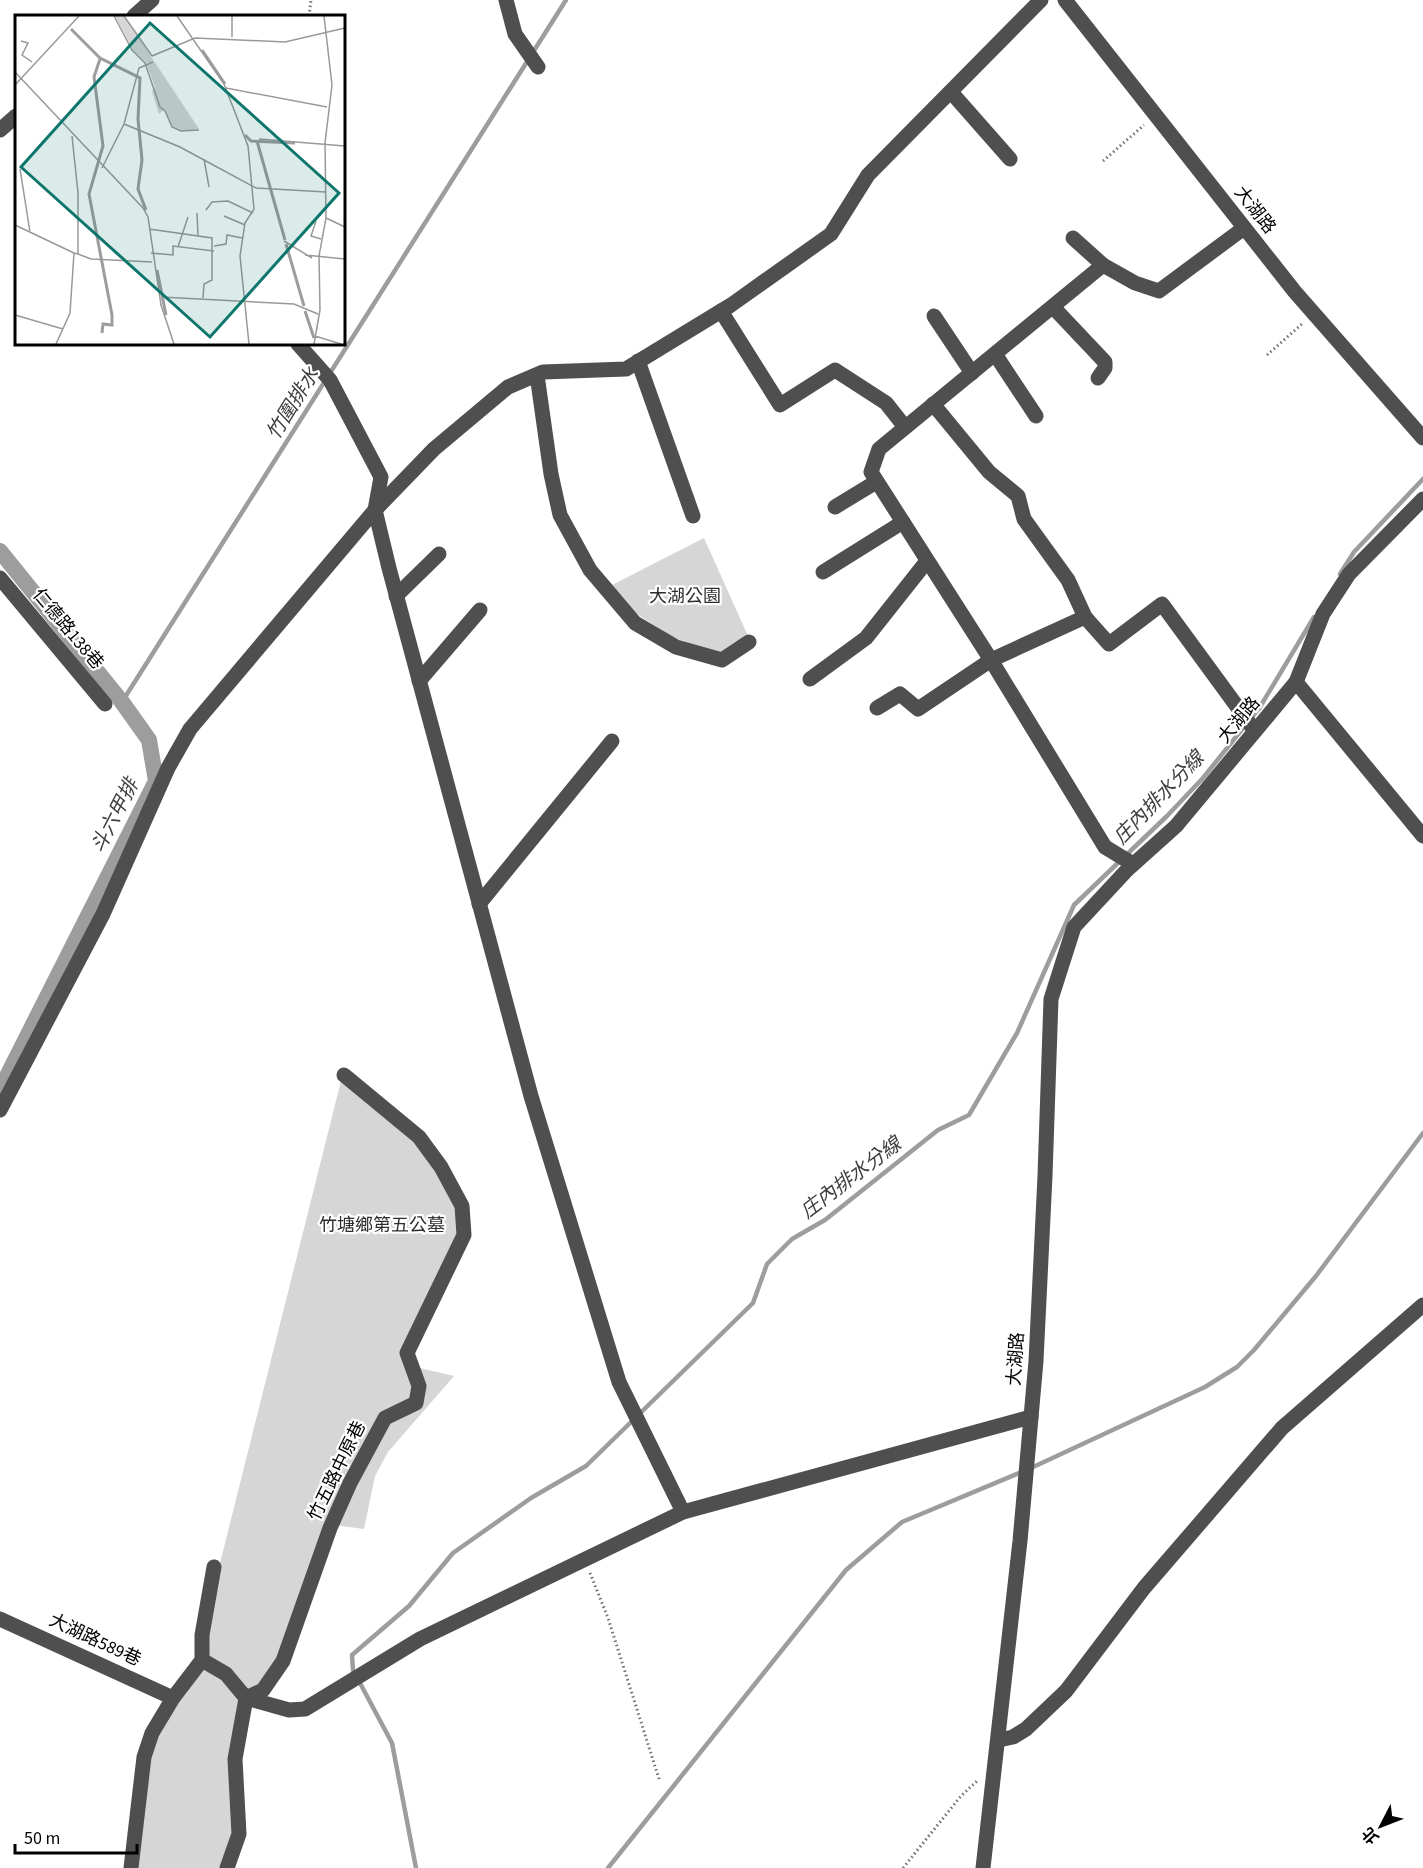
<svg xmlns="http://www.w3.org/2000/svg" width="1423" height="1868" font-family="'Source Sans 3','Noto Sans TC',sans-serif">
  <style>
    .green { fill: #d6d6d6 }
    .lines { fill: none; stroke-linecap: round; stroke-linejoin: round }
    .stream { stroke: #9d9d9d; stroke-width: 4.5 }
    .canal { stroke: #9d9d9d; stroke-width: 16 }
    .path { stroke: #717171; stroke-width: 3; stroke-dasharray: 1.5 3; stroke-linecap: butt }
    .minor { stroke: #4f4f4f; stroke-width: 15 }
    .labels { text-anchor: middle; dominant-baseline: central; stroke-width: 4.5; stroke-linejoin: round; paint-order: stroke }
    .street-label { font-size: 18px; fill: #000; stroke: #fff }
    .park-label { font-size: 18px; fill: #2d2d2d; stroke: #fff }
    .water-label { font-size: 20px; font-style: italic; fill: #3e3e3e; stroke: #fff }
    .inset-river { fill: none; stroke: #9d9d9d; stroke-width: 3 }
    .inset-road { fill: none; stroke: #999; stroke-width: 1.5 }
    .view { fill: #0f766e; fill-opacity: 0.15; stroke: #0f766e; stroke-width: 3 }
    .inset-edge { fill: none; stroke: #000; stroke-width: 3 }
  </style>
  <rect width="100%" height="100%" fill="#fff"/>
  <!-- green -->
  <g class="green">
    <polygon points="704,538 748,636 720,653 674,638 637,614 612,585"/>
    <polygon points="341,1081 406,1132 454,1193 458,1236 403,1364 454,1376 388,1452 375,1476 364,1529 326,1524 272,1672 252,1692 238,1699 230,1757 236,1832 221,1868 135,1868 150,1757 168,1710 201,1673 218,1571"/>
  </g>
  <g class="lines">
    <!-- stream -->
    <g class="stream">
      <polyline points="1340,574 1354,552 1423,479"/>
      <polyline points="122,702 566,0"/>
      <polyline points="1031,1468 1205,1387 1237,1367 1254,1350 1316,1276 1423,1133"/>
      <polyline points="416,1868 392,1743 353,1670 352,1655 409,1606 453,1553 531,1498 586,1466 753,1303 767,1264 792,1239 825,1220 938,1130 969,1115 1017,1033 1074,905 1167,816 1203,778 1260,707 1314,617"/>
      <polyline points="608,1868 846,1570 902,1522 1024,1471"/>
    </g>
    <!-- canal -->
    <polyline class="canal" points="0,551 122,702 149,740 156,781 0,1090"/>
    <!-- path -->
    <g class="path">
      <polyline points="309,16 311,0"/>
      <polyline points="1103,161 1144,125"/>
      <polyline points="1267,355 1303,323"/>
      <polyline points="590,1573 608,1618 660,1782"/>
      <polyline points="903,1868 961,1796 977,1781"/>
    </g>
    <!-- minor -->
    <g class="minor">
      <polyline points="506,0 515,34 538,67"/>
      <polyline points="1065,0 1295,292 1423,438"/>
      <polyline points="134,16 152,0"/>
      <polyline points="951,92 1010,159"/>
      <polyline points="0,130 16,116"/>
      <polyline points="1073,238 1103,265"/>
      <polyline points="1053,307 1105,362 1105,368 1098,378"/>
      <polyline points="721,311 780,405 835,370 886,403 905,427"/>
      <polyline points="934,316 972,373"/>
      <polyline points="298,344 330,380 381,477 375,510 389,568 531,1096 619,1382 683,1512"/>
      <polyline points="995,354 1036,416"/>
      <polyline points="638,361 693,516"/>
      <polyline points="537,375 551,474 560,515 590,570 635,623 676,647 722,660 749,642"/>
      <polyline points="933,404 989,472 1018,496 1024,519 1068,580 1085,617 1109,644 1162,604 1255,731"/>
      <polyline points="835,507 876,482"/>
      <polyline points="823,572 903,522"/>
      <polyline points="0,578 105,704"/>
      <polyline points="396,596 439,554"/>
      <polyline points="810,679 866,638 927,561"/>
      <polyline points="419,681 480,610"/>
      <polyline points="1296,682 1423,836"/>
      <polyline points="877,708 900,694 918,709 991,660 1085,617"/>
      <polyline points="1133,864 1105,847 991,660 871,472 879,449 1103,265 1135,283 1159,291 1244,228"/>
      <polyline points="479,904 612,741"/>
      <polyline points="0,1110 103,914 168,768 190,729 375,510 434,449 508,387 543,372 626,369 731,305 831,234 868,175 1041,0"/>
      <polyline points="0,1619 173,1698"/>
      <polyline points="202,1660 226,1674 246,1698 289,1710 305,1709 420,1639 683,1512 1031,1417"/>
      <polyline points="999,1740 1013,1737 1026,1729 1066,1691 1144,1588 1282,1428 1423,1305"/>
      <polyline points="131,1868 144,1757 152,1733 173,1698 202,1660 202,1635 214,1567"/>
      <polyline points="227,1868 239,1834 235,1759 246,1698 263,1690 283,1661 330,1528 350,1483 385,1418 416,1403 419,1386 407,1353 464,1235 462,1206 441,1167 419,1137 344,1075"/>
      <polyline points="983,1868 1020,1541 1036,1361 1045,1176 1051,999 1074,927 1127,870 1176,826 1296,682 1323,614 1349,574 1423,499"/>
    </g>
  </g>
  <g class="labels">
    <!-- street labels -->
    <g class="street-label">
      <text transform="translate(1255 210) rotate(52)">大湖路</text>
      <text transform="translate(68 629) rotate(50)">仁德路138巷</text>
      <text transform="translate(1239 720) rotate(-50)">大湖路</text>
      <text transform="translate(1016 1359) rotate(-86)">大湖路</text>
      <text transform="translate(337 1471) rotate(-64)">竹五路中原巷</text>
      <text transform="translate(95 1640) rotate(25)">大湖路589巷</text>
    </g>
    <!-- park labels -->
    <g class="park-label">
      <text x="685" y="596">大湖公園</text>
      <text x="382" y="1225">竹塘鄉第五公墓</text>
    </g>
    <!-- water labels -->
    <g class="water-label">
      <text transform="translate(293 404) rotate(-58)">竹圍排水</text>
      <text transform="translate(1159 798) rotate(-46)">庄內排水分線</text>
      <text transform="translate(115 816) rotate(-63)">斗六甲排</text>
      <text transform="translate(851 1178) rotate(-37)">庄內排水分線</text>
    </g>
  </g>
  <!-- overview -->
  <g transform="translate(15 15)">
    <rect width="330" height="330" fill="#fff"/>
    <path d="M100,1h9l75,113 -14,2 -12,-4 -9,-17 -5,4 -7,-23 3,-4 -9,-25 -13,-12z" fill="#d6d6d6"/>
    <path class="inset-river" d="M56,14l29,29 40,20 -2,41 4,41 -4,29 8,21M187,35l23,34M85,44l-6,18 9,69 -14,48 23,121v10l-9,-1 -1,9M230,120l6,6 44,2M242,126l28,99M271,229l18,62M142,255l9,45M290,296l9,27"/>
    <path class="inset-road" d="M99,1l18,34 13,13 15,44 5,4 7,16 9,4 18,-1M109,1l28,40M162,1l47,68 24,62 6,63 -9,14 -5,33 9,88M217,22v-21M6,26l7,2 -6,12 10,7M137,41l43,-18 90,4 60,-14M0,57l128,136 5,9 13,88 13,39M0,70l64,-69M211,73l101,19M109,109l56,23 76,41 70,4M244,124l86,7M189,144l5,28M87,153l22,-44 15,-56 14,-6M5,154l10,63M191,195l6,-8 16,-1 25,12M182,198l1,23M209,201l21,9M311,203l19,9M301,206l-5,15 10,3M0,210l59,28M134,214l63,9v42l-8,4 -1,14M269,226l28,17M199,231l12,-2 1,-9 15,3M163,232l10,-30M136,238l22,2v-9l41,5M63,239l13,5 61,3M290,240l40,4M146,282l133,7 24,10M0,300l48,14M300,321l26,8M41,329l14,-31 4,-60 4,1v-61l-6,-57M299,329l6,-34 -1,-54 7,-38 -1,-75 7,-58 -8,-69"/>
    <path class="view" d="M135,8l189,170 -129,144 -189,-170z"/>
    <rect width="330" height="330" class="inset-edge"/>
  </g>
  <!-- north arrow -->
  <g transform="translate(1381 1826) rotate(228)" stroke="#ffffff" stroke-width="4.5" paint-order="stroke">
  <path d="M0-4.5L10 22L0 15L-10 22Z" fill="#000000"/>
  <text y="-9" font-size="16" font-weight="bold" text-anchor="middle" fill="#000000">北</text>
  </g>
  <!-- scale -->
  <path d="M15 1844v9h122v-9" fill="none" stroke="#000000" stroke-width="3"/>
  <text x="24" y="1844" font-size="18" fill="#000000" stroke="#ffffff" stroke-width="4.5" paint-order="stroke">50 m</text>
</svg>
